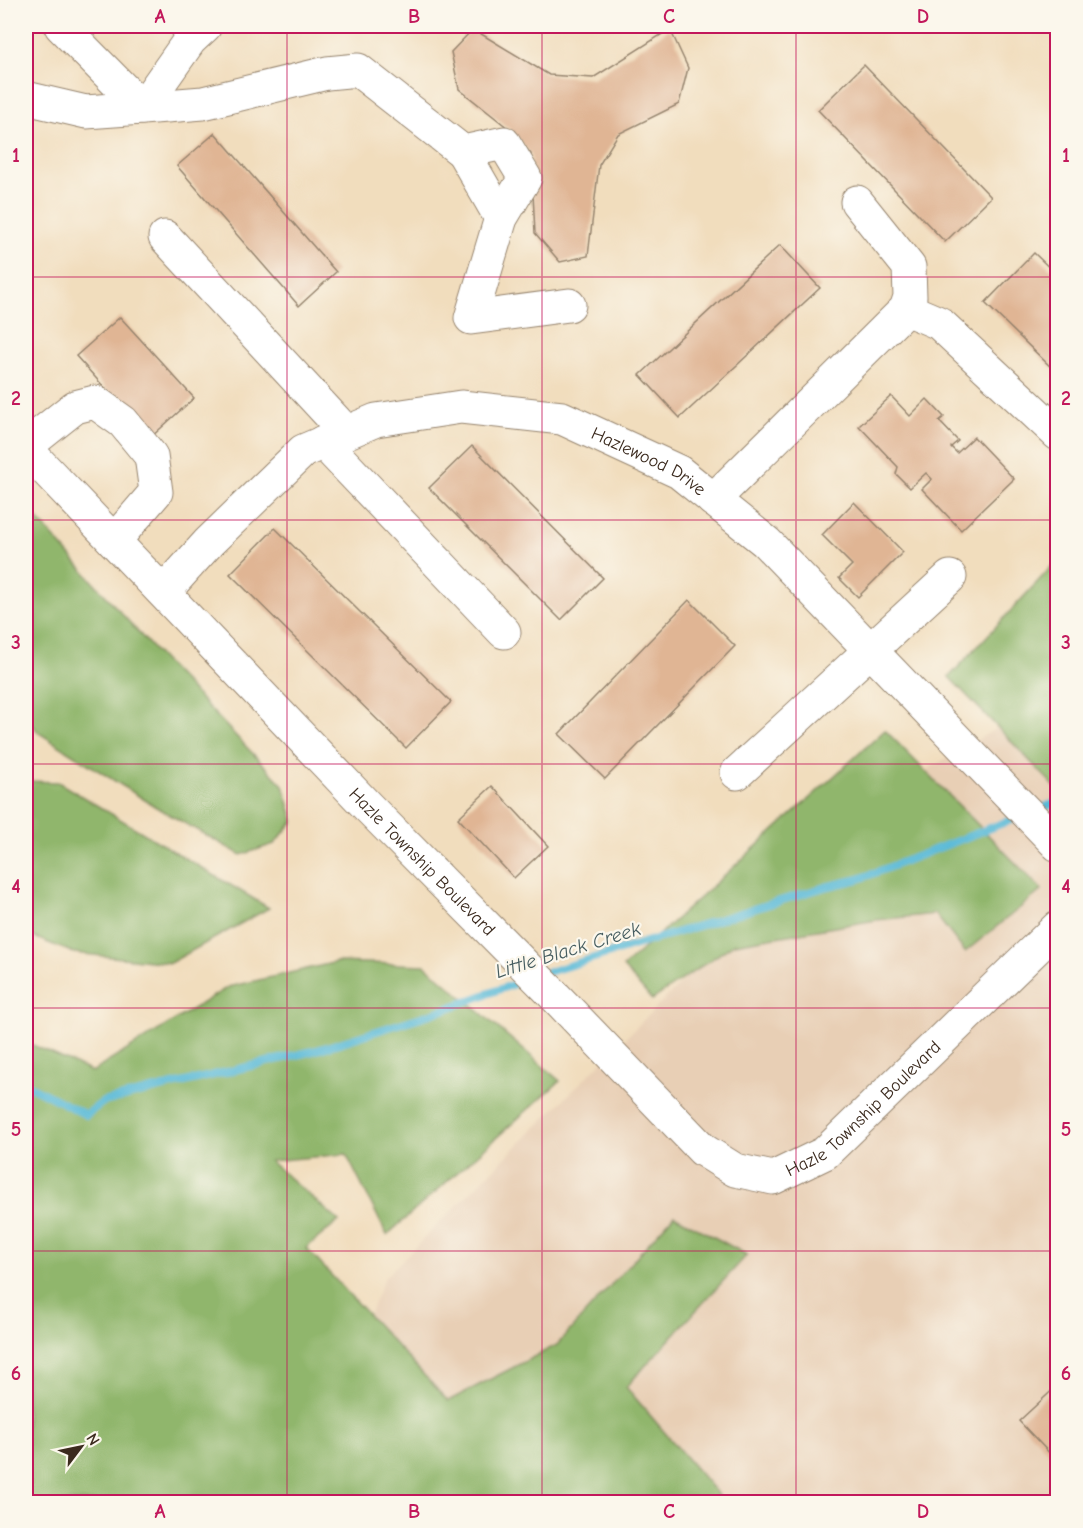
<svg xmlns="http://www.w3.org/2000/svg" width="1083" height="1528" font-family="'Comic Neue',sans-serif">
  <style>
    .built { fill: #e8cfb5 }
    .forest { fill: #90b66c; stroke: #667045; stroke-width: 1.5 }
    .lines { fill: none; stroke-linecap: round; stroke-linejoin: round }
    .stream { stroke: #58b9d7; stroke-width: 8 }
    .building { fill: #e0b594 }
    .minor-casing { stroke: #96846e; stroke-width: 35 }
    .minor { stroke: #fff; stroke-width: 33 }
    .grid { fill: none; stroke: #c2185b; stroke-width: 1.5; stroke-opacity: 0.55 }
    .labels { text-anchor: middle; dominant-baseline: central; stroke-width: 4.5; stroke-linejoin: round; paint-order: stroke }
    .street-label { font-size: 18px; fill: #3b2a1e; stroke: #fbf7ec }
    .water-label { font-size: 20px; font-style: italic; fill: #455c5f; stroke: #fbf7ec }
    .neatline { fill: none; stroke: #c2185b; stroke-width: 2 }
    .grid-label { font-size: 20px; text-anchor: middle; font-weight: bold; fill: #c2185b }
  </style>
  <rect width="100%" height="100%" fill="#fbf7ec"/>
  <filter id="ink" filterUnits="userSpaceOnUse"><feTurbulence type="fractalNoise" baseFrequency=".0167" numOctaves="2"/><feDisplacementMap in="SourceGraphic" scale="12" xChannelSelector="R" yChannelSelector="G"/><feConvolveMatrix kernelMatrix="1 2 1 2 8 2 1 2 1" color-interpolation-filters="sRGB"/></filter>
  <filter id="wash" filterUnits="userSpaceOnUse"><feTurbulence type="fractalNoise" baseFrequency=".008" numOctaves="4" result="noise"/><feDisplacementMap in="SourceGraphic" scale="24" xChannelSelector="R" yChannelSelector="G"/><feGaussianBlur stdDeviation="1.35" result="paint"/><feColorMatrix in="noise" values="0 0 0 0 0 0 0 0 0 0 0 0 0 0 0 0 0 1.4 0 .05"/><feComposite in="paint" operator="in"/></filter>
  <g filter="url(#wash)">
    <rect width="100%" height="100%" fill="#f1ddbd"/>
    <!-- built -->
    <polygon class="built" points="1057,692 1057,1502 290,1502 385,1277 848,817"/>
    <!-- forest -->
    <g class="forest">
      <polygon points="26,506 163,660 283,785 294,821 274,844 241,855 156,807 39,733 26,717"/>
      <polygon points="1057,561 1057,789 949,677"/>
      <polygon points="885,730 1042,890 965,952 935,914 876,920 734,944 652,1000 623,967"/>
      <polygon points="26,781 58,782 269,908 170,963 74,953 26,934"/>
      <polygon points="337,962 425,965 560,1081 387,1235 346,1154 270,1161 339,1221 306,1248 448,1401 557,1345 674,1215 747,1255 626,1387 724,1502 26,1502 26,1042 92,1072 228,987"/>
    </g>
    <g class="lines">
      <!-- stream -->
      <g class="stream">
        <polyline points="1037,810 1058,802"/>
        <polyline points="545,973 825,887 859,879 1021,816"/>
        <polyline points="26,1084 86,1115 103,1102 317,1050 443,1010 528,979"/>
      </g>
    </g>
    <g id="blocks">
      <!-- building -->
      <g class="building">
        <polygon points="473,29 549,75 593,78 670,29 688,68 679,104 618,134 599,165 588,256 560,262 535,233 531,154 513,132 459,89 451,52"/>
        <polygon points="864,65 991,197 945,242 818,110"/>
        <polygon points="215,133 336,272 299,306 177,166"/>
        <polygon points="780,245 820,288 680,418 640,375"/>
        <polygon points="1034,253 1058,276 1058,374 985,303"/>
        <polygon points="120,317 194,398 150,438 76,356"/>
        <polygon points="891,396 910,416 927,399 944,417 939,421 958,441 951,447 957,453 974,437 1014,479 961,530 922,489 932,479 926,473 910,488 896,474 898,467 859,426"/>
        <polygon points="472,446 603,578 561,620 429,488"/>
        <polygon points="854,502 903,552 858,597 839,578 852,565 822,535"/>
        <polygon points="275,528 451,702 406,748 230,574"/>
        <polygon points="689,600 735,646 605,779 559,734"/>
        <polygon points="492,786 548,846 514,878 458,818"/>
        <polygon points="1058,1385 1058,1462 1019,1421"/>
      </g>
    </g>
  </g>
  <g filter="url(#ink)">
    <use href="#blocks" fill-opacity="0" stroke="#96846e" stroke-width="1.5"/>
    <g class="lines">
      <defs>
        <g id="minor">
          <polyline points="61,26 142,108 190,40 205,26"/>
          <polyline points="26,98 86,112 142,108 203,103 327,73 358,70 463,152 504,143 525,178 501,218 471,318 569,305"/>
          <polyline points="463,152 501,218"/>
          <polyline points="165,237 346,432"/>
          <polyline points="906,309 939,323 1058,434"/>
          <polyline points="323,442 504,632"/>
          <polyline points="26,446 75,407 95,402 123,422 151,456 156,492 114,541"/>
          <path id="s1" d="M26,449l342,358 181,183 154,160 32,20 38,8 52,-25 233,-226"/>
          <polyline points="713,500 906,309 910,297 909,267 857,202"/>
          <path id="s2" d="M164,592l45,-50 94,-91 73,-31 85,-13 101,11 117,54 87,70 292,303"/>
          <polyline points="737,773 950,577"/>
        </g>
      </defs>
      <!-- minor casing -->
      <use href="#minor" class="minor-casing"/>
      <!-- minor -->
      <use href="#minor" class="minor"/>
    </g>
  </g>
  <!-- grid -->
  <path class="grid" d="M287,26v1476M542,26v1476M796,26v1476M26,277h1032M26,520h1032M26,764h1032M26,1008h1032M26,1251h1032"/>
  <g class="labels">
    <!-- street labels -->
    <g class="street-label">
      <text stroke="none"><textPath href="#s2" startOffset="562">Hazlewood Drive</textPath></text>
      <text stroke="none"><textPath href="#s1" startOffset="572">Hazle Township Boulevard</textPath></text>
      <text stroke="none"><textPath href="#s1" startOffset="1166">Hazle Township Boulevard</textPath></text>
    </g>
    <!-- water labels -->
    <g class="water-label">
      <text transform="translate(568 950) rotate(-17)">Little Black Creek</text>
    </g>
  </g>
  <!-- margin -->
  <rect width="1083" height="1528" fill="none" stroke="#fbf7ec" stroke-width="66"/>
  <!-- north arrow -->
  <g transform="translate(81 1447) rotate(58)" stroke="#fbf7ec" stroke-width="4.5" paint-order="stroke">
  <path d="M0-4.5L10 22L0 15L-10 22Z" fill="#3b2a1e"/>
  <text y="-9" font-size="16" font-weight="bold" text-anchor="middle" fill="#3b2a1e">N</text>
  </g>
  <rect x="33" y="33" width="1017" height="1462" class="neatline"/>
  <g class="grid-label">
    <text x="160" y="23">A</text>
    <text x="414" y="23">B</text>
    <text x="669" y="23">C</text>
    <text x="923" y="23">D</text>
    <text x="16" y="162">1</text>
    <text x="1066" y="162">1</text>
    <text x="16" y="405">2</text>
    <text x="1066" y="405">2</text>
    <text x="16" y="649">3</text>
    <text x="1066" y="649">3</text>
    <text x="16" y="893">4</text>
    <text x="1066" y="893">4</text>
    <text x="16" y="1136">5</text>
    <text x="1066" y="1136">5</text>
    <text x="16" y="1380">6</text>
    <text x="1066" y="1380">6</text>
    <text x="160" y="1518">A</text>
    <text x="414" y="1518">B</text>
    <text x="669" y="1518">C</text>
    <text x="923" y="1518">D</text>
  </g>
</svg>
